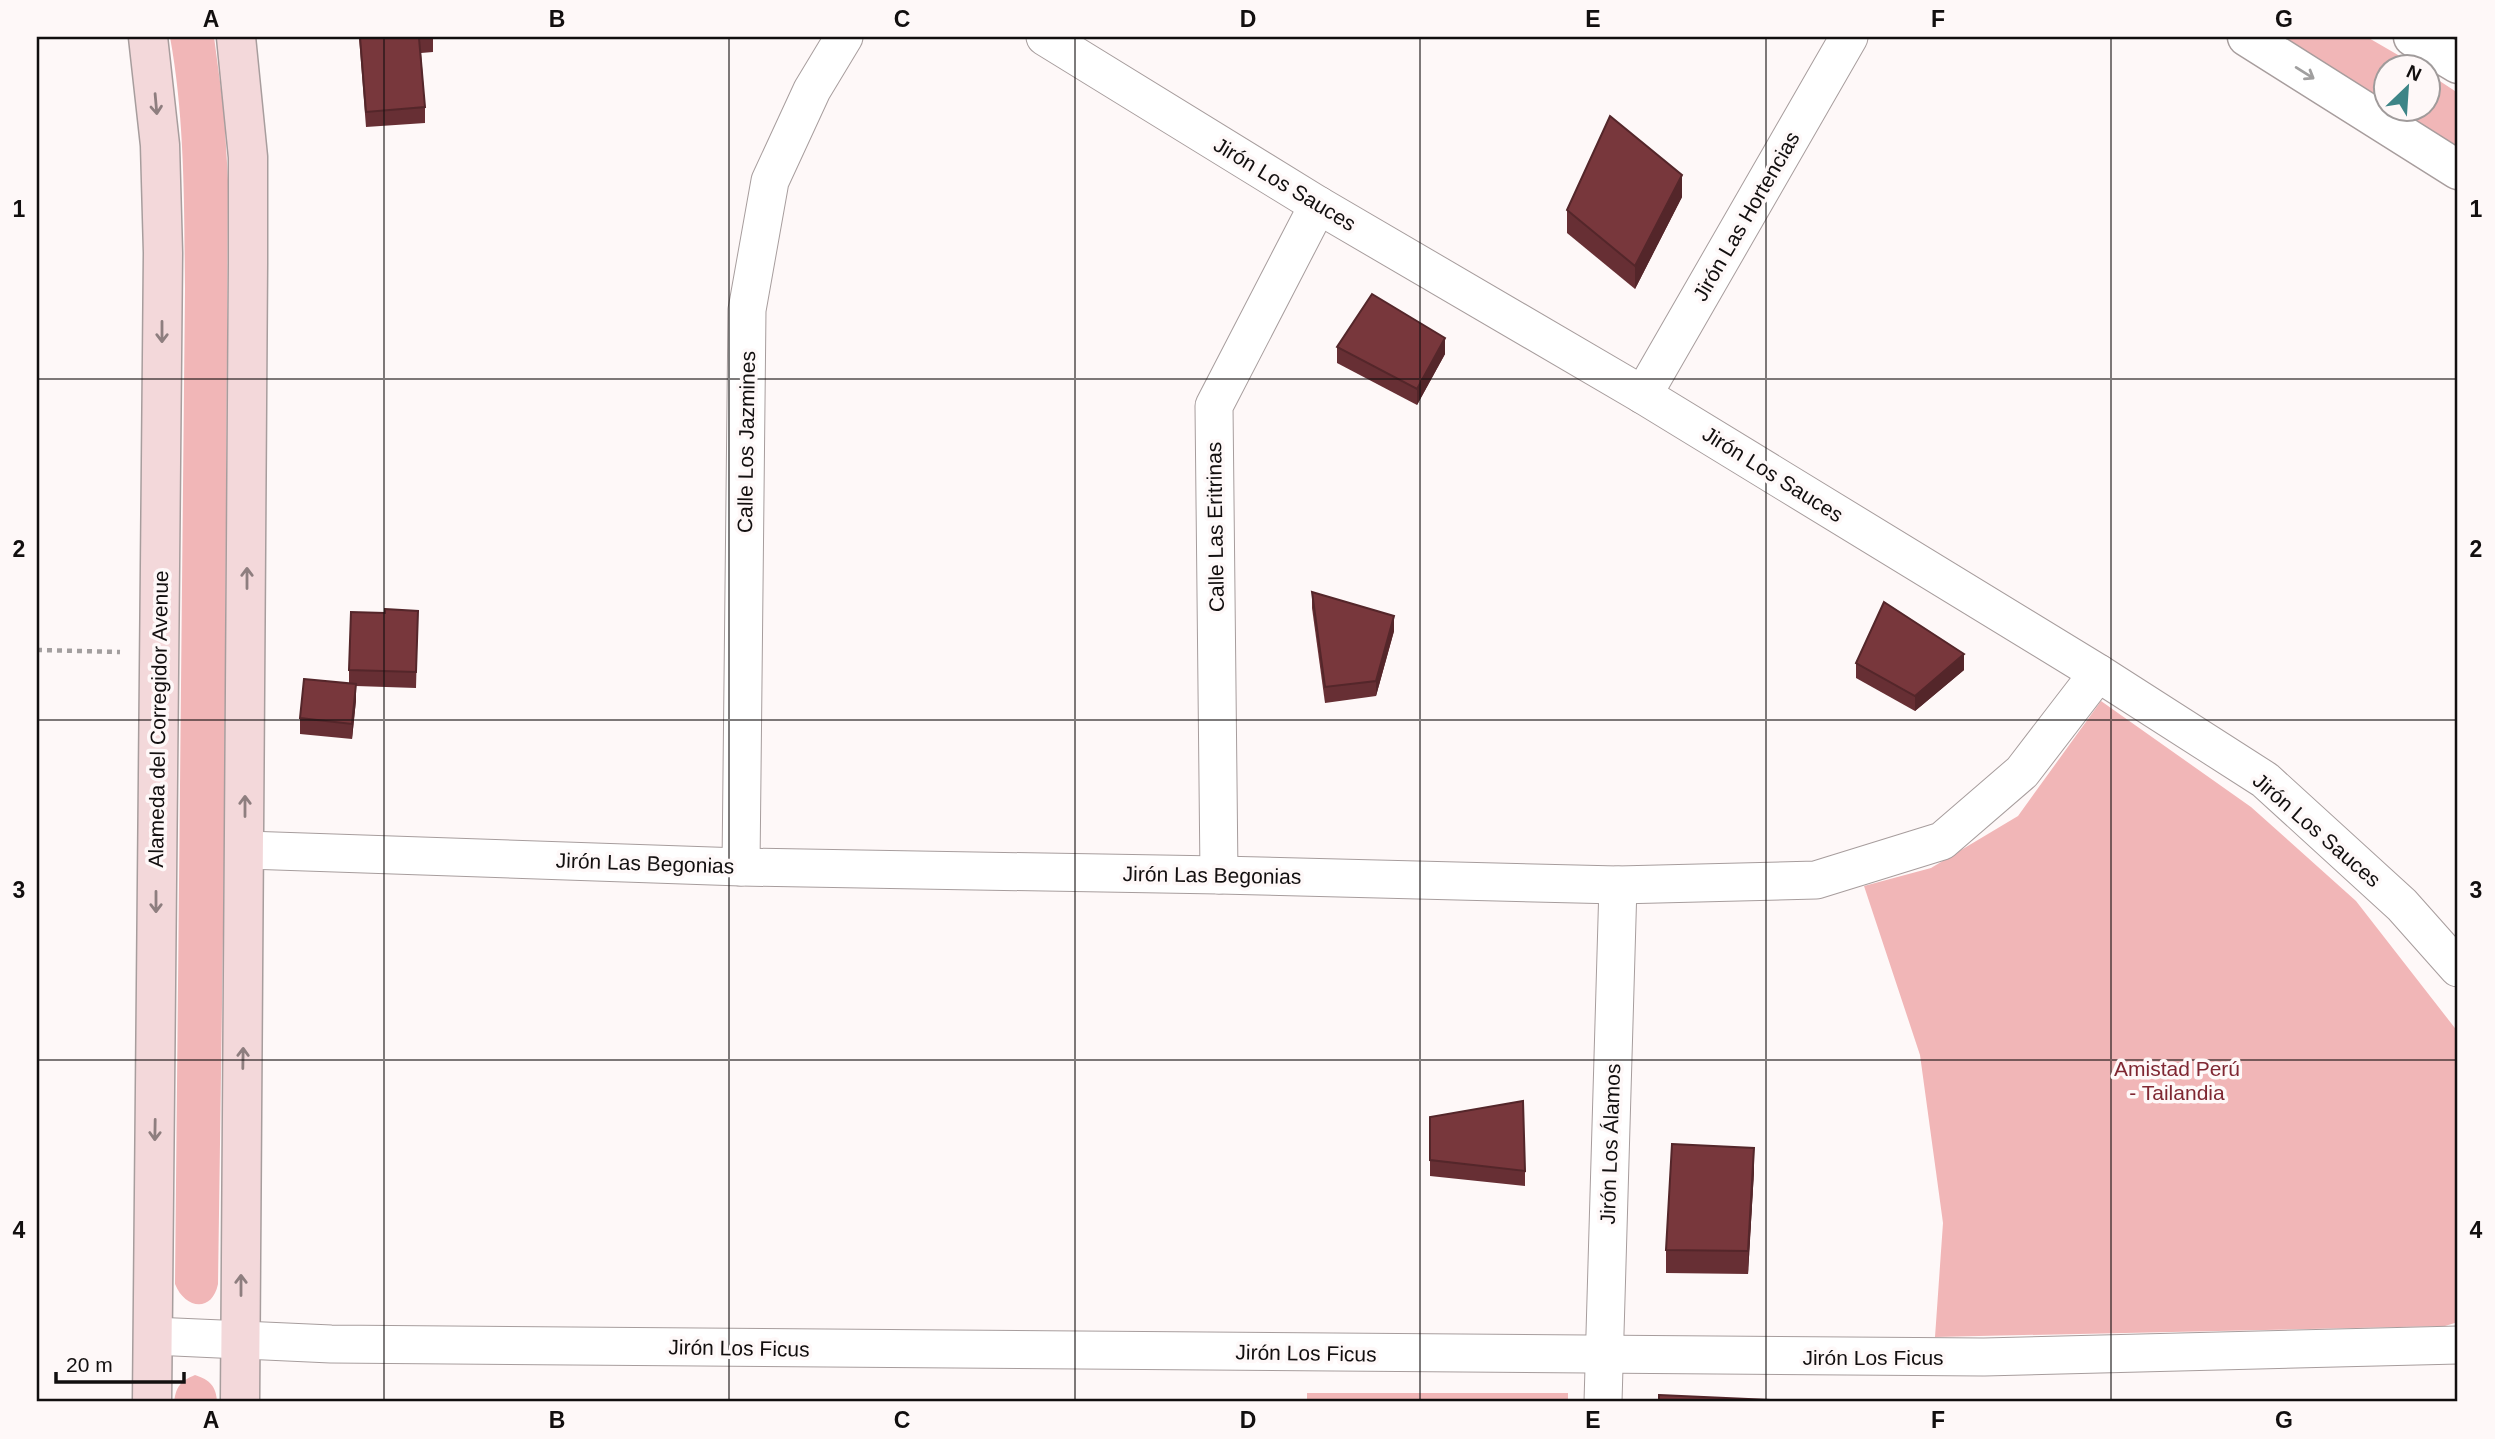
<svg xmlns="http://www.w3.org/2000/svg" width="2495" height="1439" font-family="Helvetica,sans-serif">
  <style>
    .green { fill: #f1b6b7 }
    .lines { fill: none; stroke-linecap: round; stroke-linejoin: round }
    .minor-casing { stroke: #a79d9d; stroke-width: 39 }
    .tertiary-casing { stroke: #a79d9d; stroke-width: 41 }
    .secondary-casing { stroke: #a79d9d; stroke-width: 41 }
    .path { stroke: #a29e9e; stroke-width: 4.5; stroke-dasharray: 5 5; stroke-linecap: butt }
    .minor { stroke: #fff; stroke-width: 37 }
    .tertiary { stroke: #fff; stroke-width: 38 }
    .secondary { stroke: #f3d8da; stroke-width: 38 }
    .wall { fill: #672f34 }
    .shaded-wall { fill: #54262a }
    .building { fill: #78373c; stroke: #54262a; stroke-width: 2 }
    .oneway { stroke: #a09f9f }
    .oneway2 { stroke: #8e7e7f }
    .grid { fill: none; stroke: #120f0f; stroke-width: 2; stroke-opacity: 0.55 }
    .labels { text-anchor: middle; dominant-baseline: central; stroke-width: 7; stroke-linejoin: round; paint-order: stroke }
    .street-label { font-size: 21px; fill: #120f0f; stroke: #fef8f8 }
    .park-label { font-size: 21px; fill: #7f2732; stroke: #fef8f8 }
    .neatline { fill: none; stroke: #120f0f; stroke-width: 2.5 }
    .grid-label { font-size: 23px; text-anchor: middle; font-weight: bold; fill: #120f0f }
  </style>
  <rect width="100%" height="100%" fill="#fef8f8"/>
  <!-- green -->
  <g class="green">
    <path d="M170,37h44l10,75 4,68 -4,684 -6,420c-6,29 -33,25 -43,0l10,-996c-1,-84 0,-169 -15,-251z"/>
    <polygon points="2277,37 2367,37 2417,66 2386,66 2386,104"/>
    <polygon points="2429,74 2458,93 2458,148 2394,109 2428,108"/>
    <polygon points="2101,701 2251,807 2356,901 2458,1032 2458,1322 2445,1326 1935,1337 1943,1223 1920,1055 1864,886 1931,868 2018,816"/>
    <path d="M195,1375c15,5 21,11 22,27h-43c2,-15 6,-21 21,-27z"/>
    <rect x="1307" y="1393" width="261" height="9"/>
  </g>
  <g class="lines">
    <defs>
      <g id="minor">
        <polyline points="1045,37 1318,205 1643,395 2098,673 2265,780 2402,905 2458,968"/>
        <polyline points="1643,395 1849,37"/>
        <polyline points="245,850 741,867 1219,875 1618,885 1816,880 1942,841 2022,772 2098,673"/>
        <polyline points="741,867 747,310 770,181 812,90 844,37"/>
        <polyline points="1219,875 1214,406 1318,205"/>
        <polyline points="153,1336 331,1344 1984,1357 2458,1345"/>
        <polyline points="1603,1402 1618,885"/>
      </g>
      <g id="tertiary">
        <polyline points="2247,37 2458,170"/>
        <polyline points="2413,37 2458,64"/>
      </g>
      <g id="secondary">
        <polyline points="148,37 160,145 163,253 152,1402"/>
        <polyline points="236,37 248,157 248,263 240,1402"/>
      </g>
    </defs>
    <!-- minor casing -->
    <use href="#minor" class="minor-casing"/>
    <!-- tertiary casing -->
    <use href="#tertiary" class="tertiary-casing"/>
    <!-- secondary casing -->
    <use href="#secondary" class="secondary-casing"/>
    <!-- path -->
    <polyline class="path" points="37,650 120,652"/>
    <!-- minor -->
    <use href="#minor" class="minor"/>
    <!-- tertiary -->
    <use href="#tertiary" class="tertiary"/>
    <!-- secondary -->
    <use href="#secondary" class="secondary"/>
  </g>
  <!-- wall -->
  <g class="wall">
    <polygon points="359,37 433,37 433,52 421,53 425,107 425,123 366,127"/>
    <polygon points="1682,197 1635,289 1567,233 1567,210"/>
    <polygon points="1337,347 1445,354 1417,405 1337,363"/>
    <polygon points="1312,592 1394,631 1376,696 1325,703 1312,608"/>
    <polygon points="418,611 416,688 356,686 356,700 352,739 300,734 300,718 349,683 349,670 385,613"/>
    <polygon points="1856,663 1964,670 1915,711 1856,678"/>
    <polygon points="1430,1117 1525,1171 1525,1186 1430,1176"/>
    <polygon points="1754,1171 1748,1274 1666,1273 1666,1250"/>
  </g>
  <!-- shaded-wall -->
  <g class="shaded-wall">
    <polygon points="1682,175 1682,197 1635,289 1635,266"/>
    <polygon points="1445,338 1445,354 1417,405 1417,389"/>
    <polygon points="1394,616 1394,631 1376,696 1376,681"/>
    <polygon points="1964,654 1964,670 1915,711 1915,696"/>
    <polygon points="356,684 356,700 352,739 352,724"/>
    <polygon points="1754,1148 1754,1171 1748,1274 1748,1251"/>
  </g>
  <!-- building -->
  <g class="building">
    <polygon points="360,37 433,37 419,38 425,107 366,112"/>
    <polygon points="1610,116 1682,175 1635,266 1567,210"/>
    <polygon points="1372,294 1445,338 1417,389 1337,347"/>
    <polygon points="1312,592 1394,616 1376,681 1325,687"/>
    <polygon points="1884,602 1964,654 1915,696 1856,663"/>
    <polygon points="385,609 418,611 416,672 349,670 351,612 385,613"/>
    <polygon points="304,679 356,684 352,724 300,718"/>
    <polygon points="1523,1101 1525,1171 1430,1160 1430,1117"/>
    <polygon points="1672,1144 1754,1148 1748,1251 1666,1250"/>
    <polygon points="1659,1395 1769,1400 1768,1402 1659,1402"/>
  </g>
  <!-- one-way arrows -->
  <defs><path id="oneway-shaft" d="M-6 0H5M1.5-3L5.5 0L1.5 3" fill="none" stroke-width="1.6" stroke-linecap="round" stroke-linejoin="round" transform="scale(1.75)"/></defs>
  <use class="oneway" href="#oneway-shaft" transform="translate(2305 73) rotate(32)"/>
  <g class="oneway2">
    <use href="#oneway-shaft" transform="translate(156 104) rotate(85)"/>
    <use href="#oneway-shaft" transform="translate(162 332) rotate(90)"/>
    <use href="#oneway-shaft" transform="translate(247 578) rotate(-90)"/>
    <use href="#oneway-shaft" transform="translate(245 806) rotate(-90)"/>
    <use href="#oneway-shaft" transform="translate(156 902) rotate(90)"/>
    <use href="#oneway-shaft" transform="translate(243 1058) rotate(-89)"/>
    <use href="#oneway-shaft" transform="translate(155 1130) rotate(91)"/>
    <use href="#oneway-shaft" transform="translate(241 1285) rotate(-90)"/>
  </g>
  <!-- grid -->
  <path class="grid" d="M384,37v1365M729,37v1365M1075,37v1365M1420,37v1365M1766,37v1365M2111,37v1365M37,379h2421M37,720h2421M37,1060h2421"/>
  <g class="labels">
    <!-- street labels -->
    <g class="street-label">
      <text transform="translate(1285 184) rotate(31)">Jirón Los Sauces</text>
      <text transform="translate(1746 216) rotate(-60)">Jirón Las Hortencias</text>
      <text transform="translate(746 442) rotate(-89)">Calle Los Jazmines</text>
      <text transform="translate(1773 474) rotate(32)">Jirón Los Sauces</text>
      <text transform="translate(1215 527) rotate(-91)">Calle Las Eritrinas</text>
      <text transform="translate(158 719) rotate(-89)">Alameda del Corregidor Avenue</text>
      <text transform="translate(2317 830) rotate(41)">Jirón Los Sauces</text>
      <text transform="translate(645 863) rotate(2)">Jirón Las Begonias</text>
      <text transform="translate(1212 875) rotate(1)">Jirón Las Begonias</text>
      <text transform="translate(1610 1144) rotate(-88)">Jirón Los Álamos</text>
      <text transform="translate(739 1348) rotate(1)">Jirón Los Ficus</text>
      <text transform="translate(1306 1353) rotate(1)">Jirón Los Ficus</text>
      <text x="1873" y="1357">Jirón Los Ficus</text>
    </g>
    <!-- park labels -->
    <g class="park-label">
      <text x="2177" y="1068">Amistad Perú<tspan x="2177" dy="24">- Tailandia</tspan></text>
    </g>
  </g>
  <!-- border -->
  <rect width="2495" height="1439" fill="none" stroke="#fef8f8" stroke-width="77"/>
  <!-- north arrow -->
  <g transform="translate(2407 88) rotate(25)"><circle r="33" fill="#fef8f8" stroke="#a09b9b" stroke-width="2"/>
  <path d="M0-5L12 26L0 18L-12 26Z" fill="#3d8587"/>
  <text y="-10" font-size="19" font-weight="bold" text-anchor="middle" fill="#120f0f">N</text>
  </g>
  <!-- scale -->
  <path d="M56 1372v10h128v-10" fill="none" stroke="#120f0f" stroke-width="3.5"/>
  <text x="66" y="1372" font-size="21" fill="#120f0f" stroke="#fef8f8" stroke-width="5" paint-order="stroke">20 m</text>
  <rect x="38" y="38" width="2418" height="1362" class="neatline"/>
  <g class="grid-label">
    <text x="211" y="27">A</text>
    <text x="557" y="27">B</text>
    <text x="902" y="27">C</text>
    <text x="1248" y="27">D</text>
    <text x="1593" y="27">E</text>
    <text x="1938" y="27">F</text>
    <text x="2284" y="27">G</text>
    <text x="19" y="217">1</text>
    <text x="2476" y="217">1</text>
    <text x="19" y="557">2</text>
    <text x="2476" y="557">2</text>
    <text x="19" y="898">3</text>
    <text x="2476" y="898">3</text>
    <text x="19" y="1238">4</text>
    <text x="2476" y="1238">4</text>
    <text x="211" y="1428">A</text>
    <text x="557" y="1428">B</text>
    <text x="902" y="1428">C</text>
    <text x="1248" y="1428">D</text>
    <text x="1593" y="1428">E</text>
    <text x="1938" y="1428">F</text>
    <text x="2284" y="1428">G</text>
  </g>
</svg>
